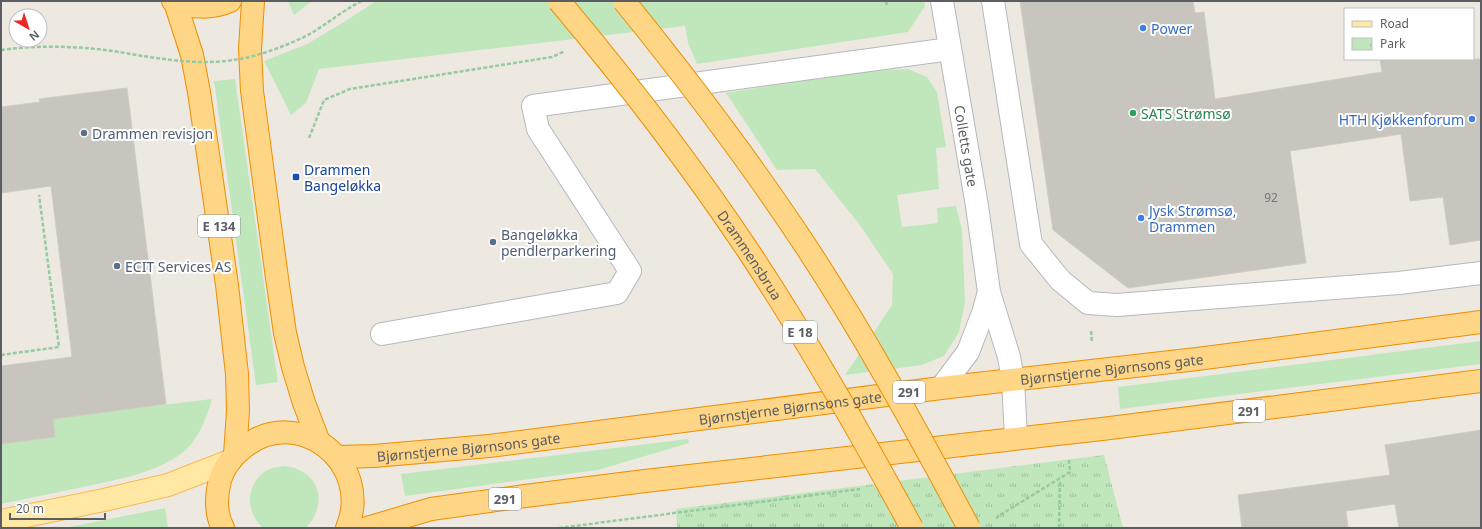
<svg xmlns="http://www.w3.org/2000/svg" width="1482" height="529" font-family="'Noto Sans',sans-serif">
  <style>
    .grass { fill: #c0e7bc }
    .park { fill: url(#park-tufts) }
    .building { fill: #c8c4be; stroke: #d2cbbf }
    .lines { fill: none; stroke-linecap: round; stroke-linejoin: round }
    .minor-casing { stroke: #b4b8bc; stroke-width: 24 }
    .major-casing { stroke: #f7b950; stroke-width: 24 }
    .highway-casing { stroke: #ee8e00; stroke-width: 24 }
    .path { stroke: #96caa0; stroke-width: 2.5; stroke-dasharray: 4 2; stroke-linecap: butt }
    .minor { stroke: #fff; stroke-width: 22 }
    .major { stroke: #ffe8a4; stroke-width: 22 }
    .highway { stroke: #ffd586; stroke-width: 22 }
    .highway-bridge-casing { stroke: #ee8e00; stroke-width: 24; stroke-linecap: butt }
    .path-bridge { stroke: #96caa0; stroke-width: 2.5; stroke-dasharray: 4 2; stroke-linecap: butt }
    .highway-bridge { stroke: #ffd586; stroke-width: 22 }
    .shop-dot { fill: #3f7fe0; stroke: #fff; stroke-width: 1.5 }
    .leisure-dot { fill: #2e9e5b; stroke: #fff; stroke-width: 1.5 }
    .service-dot { fill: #5c6f8a; stroke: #fff; stroke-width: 1.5 }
    .transit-dot { fill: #1a4fb4; stroke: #fff; stroke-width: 1.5 }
    .labels { text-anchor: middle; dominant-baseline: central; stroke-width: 4; stroke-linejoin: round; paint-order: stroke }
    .number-label { font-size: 12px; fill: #76787a }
    .shield { fill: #fff; stroke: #8c8e92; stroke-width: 1 }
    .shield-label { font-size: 13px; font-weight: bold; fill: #5a5e63 }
    .shop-label { font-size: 14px; fill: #366cbe; stroke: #fff; text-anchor: start }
    .leisure-label { font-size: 14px; fill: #27864d; stroke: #fff; text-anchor: start }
    .service-label { font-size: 14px; fill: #4e5e75; stroke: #fff; text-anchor: start }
    .street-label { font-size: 14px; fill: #5a5e63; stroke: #fff }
    .transit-label { font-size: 14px; fill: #164399; stroke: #fff; text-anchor: start }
  </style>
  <defs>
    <pattern id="park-tufts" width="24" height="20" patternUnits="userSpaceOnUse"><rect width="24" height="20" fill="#c0e7bc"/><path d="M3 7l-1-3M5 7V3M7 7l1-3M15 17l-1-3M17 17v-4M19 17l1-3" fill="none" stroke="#9fbe9c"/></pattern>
  </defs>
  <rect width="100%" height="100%" fill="#ede9e1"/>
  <!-- grass -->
  <g class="grass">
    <polygon points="288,1 312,1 294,15"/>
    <polygon points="376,1 924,1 925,6 908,32 697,64 688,43 685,26 319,69 306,103 291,115 264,61 307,44 344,22"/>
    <polygon points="908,69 927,77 937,92 946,147 936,148 939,189 897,195 902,227 938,223 937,208 956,206 962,230 965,302 959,332 944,356 922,365 845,375 892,305 893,274 859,224 815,169 777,170 726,93 853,72"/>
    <polygon points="235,79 278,382 256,385 214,81"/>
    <polygon points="1481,341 1481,364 1120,409 1118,387"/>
    <path d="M50,397l29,18 133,-16c-6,21 -15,45 -34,57 -27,18 -59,23 -90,30 -29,6 -58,12 -87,18v-60z"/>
    <polygon points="688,439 689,443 598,470 405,496 401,474"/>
    <path d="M285,466c4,1 9,1 12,3 27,11 27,40 9,59h-43c-20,-18 -17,-50 9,-60 4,-1 9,-1 13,-2z"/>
    <polygon points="165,508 168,528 64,528"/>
  </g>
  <!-- park -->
  <polygon class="park" points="1104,455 1123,528 677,528 676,509"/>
  <!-- building -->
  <g class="building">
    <polygon points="1020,1 1193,1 1195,13 1204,12 1215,99 1382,72 1380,59 1481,59 1481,240 1450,245 1443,197 1410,201 1401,134 1290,151 1306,263 1128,288 1053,230"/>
    <polygon points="127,88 166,404 53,419 55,437 1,444 1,366 72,357 51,186 1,193 1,107 40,102 39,99"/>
    <polygon points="1481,430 1481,528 1399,528 1395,504 1346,511 1348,528 1242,528 1238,495 1390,475 1385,445"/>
  </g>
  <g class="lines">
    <defs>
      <g id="minor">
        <path id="s1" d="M942,1l35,205 12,86 20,65 4,23 3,58"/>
        <polyline points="993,1 1031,244 1060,280 1088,303 1117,305 1399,283 1481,273"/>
        <polyline points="382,334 617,293 630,271 538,129 533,106 950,49"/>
        <polyline points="941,388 968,352 983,313 989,292"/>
      </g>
      <polyline id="major" points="1,521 104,500 168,485 230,461"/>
      <g id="highway">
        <path d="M173,1c18,7 39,8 57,0"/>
        <polyline points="253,1 250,49 252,91 277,278 285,333 293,367 304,403 319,442"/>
        <polyline points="175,2 192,55 199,92 227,285 237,374 238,411 235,454"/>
        <path id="s2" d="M337,457l37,-1 115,-10 452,-58 256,-29 284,-37"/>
        <path d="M223,528c-8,-15 -7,-32 -3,-48 4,-13 13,-24 23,-32 55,-45 131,15 104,80"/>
        <polyline points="367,528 431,509 525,496 645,481 1102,429 1481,381"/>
      </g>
    </defs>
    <!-- minor casing -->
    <use href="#minor" class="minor-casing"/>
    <!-- major casing -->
    <use href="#major" class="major-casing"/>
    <!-- highway casing -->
    <use href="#highway" class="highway-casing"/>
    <!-- path -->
    <g class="path">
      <polyline points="886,1 887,6"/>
      <polyline points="309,138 324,100 350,89 552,57 565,51"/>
      <polyline points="1091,331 1092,342"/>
      <polyline points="1,355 59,347 39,195"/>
      <polyline points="997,519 997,517 1070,472 1069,460"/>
      <polyline points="559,528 860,489"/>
      <polyline points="1059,528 1060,480"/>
    </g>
    <!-- minor -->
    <use href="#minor" class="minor"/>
    <!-- major -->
    <use href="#major" class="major"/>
    <!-- highway -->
    <use href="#highway" class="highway"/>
    <defs>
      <g id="highway-bridge">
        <path id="s3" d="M559,1c69,82 135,168 194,257 57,87 109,178 159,270"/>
        <path d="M624,1c60,74 118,150 171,229 64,95 120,197 174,298"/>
      </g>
    </defs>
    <!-- highway-bridge casing -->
    <use href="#highway-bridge" class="highway-bridge-casing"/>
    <!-- path-bridge -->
    <path class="path-bridge" d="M1,50c37,-5 75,-4 112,1 48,8 96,18 144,4 17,-5 35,-12 51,-20 18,-10 35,-25 54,-34"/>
    <!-- highway-bridge -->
    <use href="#highway-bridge" class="highway-bridge"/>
  </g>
  <!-- markers -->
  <g class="shop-dot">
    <circle cx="1143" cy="28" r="4"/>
    <circle cx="1472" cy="119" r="4"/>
    <circle cx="1141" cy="218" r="4"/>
  </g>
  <circle class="leisure-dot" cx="1133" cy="113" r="4"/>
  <g class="service-dot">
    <circle cx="84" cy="133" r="4"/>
    <circle cx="493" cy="242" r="4"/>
    <circle cx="117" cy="266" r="4"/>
  </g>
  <rect class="transit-dot" x="292" y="173" width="8" height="8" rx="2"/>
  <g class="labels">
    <!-- number labels -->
    <g class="number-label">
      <text x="1271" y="197">92</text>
    </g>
    <!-- shield labels -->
    <g class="shield">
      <rect x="198" y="215" width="42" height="22" rx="3"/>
      <rect x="783" y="321" width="34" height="22" rx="3"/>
      <rect x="893" y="381" width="32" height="22" rx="3"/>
      <rect x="1233" y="400" width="32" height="22" rx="3"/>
      <rect x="489" y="488" width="32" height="22" rx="3"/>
    </g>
    <g class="shield-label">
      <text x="219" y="226">E 134</text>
      <text x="800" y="332">E 18</text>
      <text x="909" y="392">291</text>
      <text x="1249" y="411">291</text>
      <text x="505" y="499">291</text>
    </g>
    <!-- shop labels -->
    <g class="shop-label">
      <text x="1151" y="28">Power</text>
      <text x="1464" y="119" text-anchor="end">HTH Kjøkkenforum</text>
      <text x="1149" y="210">Jysk Strømsø,<tspan x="1149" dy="16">Drammen</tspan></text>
    </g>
    <!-- leisure labels -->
    <g class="leisure-label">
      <text x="1141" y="113">SATS Strømsø</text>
    </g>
    <!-- service labels -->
    <g class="service-label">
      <text x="92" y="133">Drammen revisjon</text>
      <text x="501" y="234">Bangeløkka<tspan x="501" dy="16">pendlerparkering</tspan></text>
      <text x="125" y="266">ECIT Services AS</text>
    </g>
    <!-- street labels -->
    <g class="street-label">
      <text stroke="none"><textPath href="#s1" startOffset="147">Colletts gate</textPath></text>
      <text stroke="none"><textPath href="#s3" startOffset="318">Drammensbrua</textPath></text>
      <text stroke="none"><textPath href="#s2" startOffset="780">Bjørnstjerne Bjørnsons gate</textPath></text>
      <text stroke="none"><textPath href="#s2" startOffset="456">Bjørnstjerne Bjørnsons gate</textPath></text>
      <text stroke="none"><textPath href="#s2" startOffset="132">Bjørnstjerne Bjørnsons gate</textPath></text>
    </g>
    <!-- transit labels -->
    <g class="transit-label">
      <text x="304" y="169">Drammen<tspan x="304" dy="16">Bangeløkka</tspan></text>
    </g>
  </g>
  <!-- border -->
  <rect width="1482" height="529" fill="none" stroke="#5a5e63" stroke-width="4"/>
  <!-- legend -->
  <rect x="1344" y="8" width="130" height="52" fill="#ffffff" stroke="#bdbfc1"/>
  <rect x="1352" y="21" width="20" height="6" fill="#ffe8a4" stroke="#bdbfc1"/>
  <text x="1380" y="28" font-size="12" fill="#5a5e63">Road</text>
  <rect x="1352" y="38" width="20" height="12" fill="url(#park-tufts)" stroke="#bdbfc1"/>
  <text x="1380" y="48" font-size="12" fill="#5a5e63">Park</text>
  <!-- north arrow -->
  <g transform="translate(28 28) rotate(141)"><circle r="19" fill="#ffffff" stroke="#bdbfc1"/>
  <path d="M0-3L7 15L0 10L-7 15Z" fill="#f12426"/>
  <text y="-6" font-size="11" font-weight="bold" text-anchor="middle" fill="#5a5e63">N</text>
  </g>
  <!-- scale -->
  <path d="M10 513v6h95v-6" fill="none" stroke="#5a5e63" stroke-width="2"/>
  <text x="16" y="513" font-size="12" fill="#5a5e63" stroke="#ffffff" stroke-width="3" paint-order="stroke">20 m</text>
</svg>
